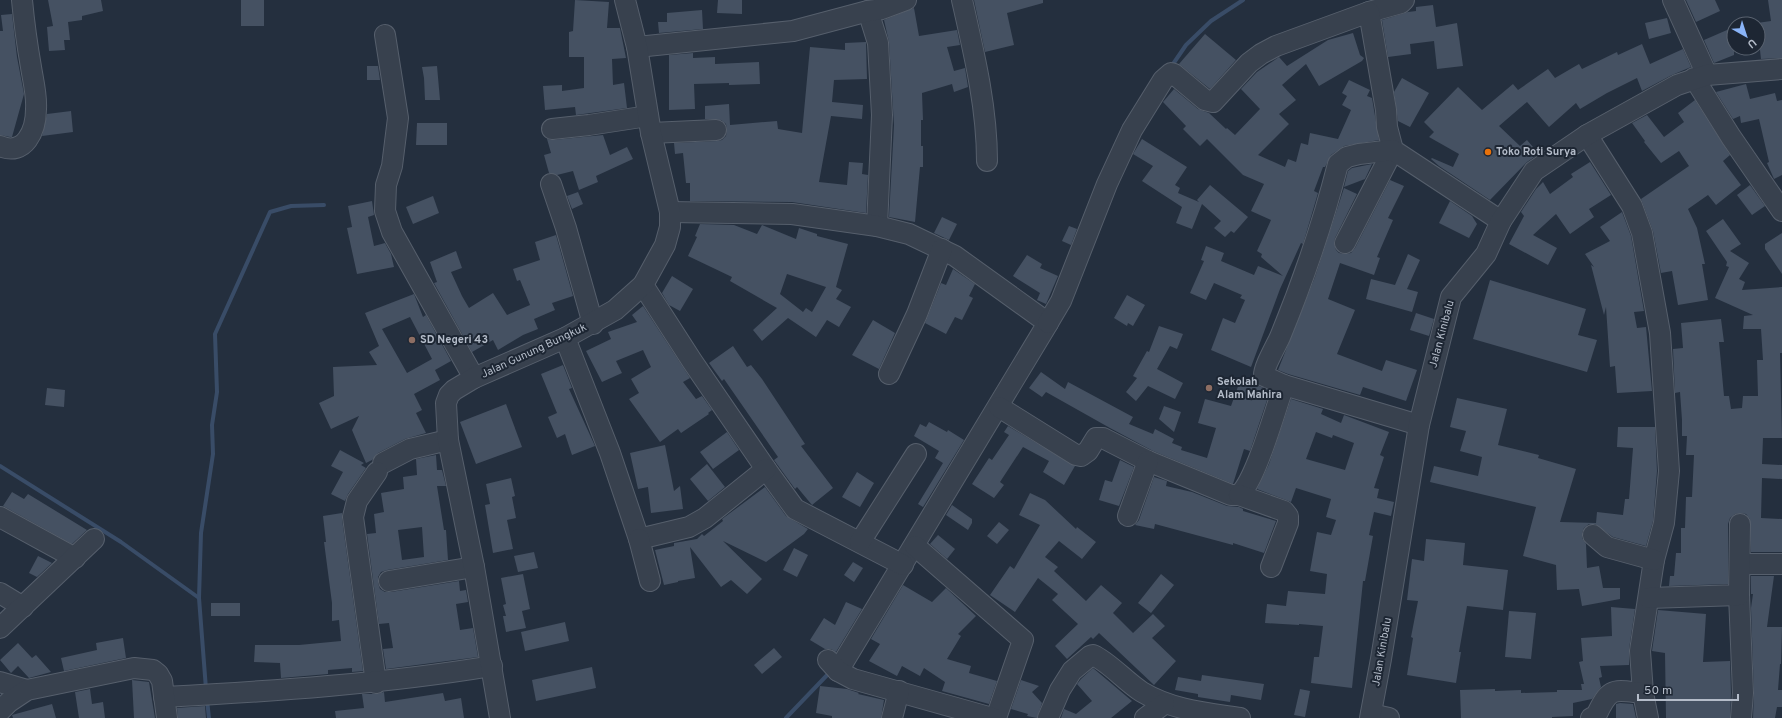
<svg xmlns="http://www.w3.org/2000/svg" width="1782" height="718" font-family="Overpass,sans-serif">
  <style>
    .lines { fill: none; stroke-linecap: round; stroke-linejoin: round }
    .stream { stroke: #394c67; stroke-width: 4 }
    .building { fill: #455162; fill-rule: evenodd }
    .minor-casing { stroke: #565f6c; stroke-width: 22 }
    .minor { stroke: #38414e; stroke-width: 20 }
    .food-dot { fill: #e8710a; stroke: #1d2633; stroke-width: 1.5 }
    .education-dot { fill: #8d6e63; stroke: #1d2633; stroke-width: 1.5 }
    .labels { text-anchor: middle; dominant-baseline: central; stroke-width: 4; stroke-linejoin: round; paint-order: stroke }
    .poi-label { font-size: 11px; font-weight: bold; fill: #b4bcc9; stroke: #1d2633; text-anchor: start }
    .street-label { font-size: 11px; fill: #b4bcc9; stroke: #1d2633 }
  </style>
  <rect width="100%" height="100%" fill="#242f3e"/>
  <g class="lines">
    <!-- stream -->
    <g class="stream">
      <polyline points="1171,67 1186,45 1211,21 1243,0"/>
      <polyline points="0,466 121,542 199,598"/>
      <polyline points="206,689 199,598 201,533 213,454 212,425 217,392 215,334 270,212 291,206 324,205"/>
      <polyline points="207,700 209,718"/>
      <polyline points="786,718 831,671"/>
    </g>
  </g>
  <!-- building -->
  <g class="building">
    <polygon points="48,0 101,0 103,11 82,16 82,20 68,22 70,40 64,40 65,50 49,51 47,27 53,26"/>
    <rect x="241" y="0" width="23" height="26"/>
    <polygon points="575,0 609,2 607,28 620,28 626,58 612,59 613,85 624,83 627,108 576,115 575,107 545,110 543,86 562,85 562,91 584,88 584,57 569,57 569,32 573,31"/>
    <polygon points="718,0 742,0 742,14 717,13"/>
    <polygon points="974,0 1043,0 1043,3 1007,13 1014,45 985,52"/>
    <polygon points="1686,0 1715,0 1720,11 1696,22"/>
    <polygon points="1768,0 1782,0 1782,58 1761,59 1757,23 1771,21"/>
    <polygon points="1433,5 1436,27 1457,23 1463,66 1437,69 1434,41 1410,44 1411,54 1388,57 1382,20 1408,12 1416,11 1416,7"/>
    <polygon points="914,8 919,36 957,30 960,45 947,47 954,71 965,68 968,87 954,92 952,84 922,93 923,120 921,120 921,146 923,146 923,167 920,167 915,222 889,217 894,125 889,42 884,20"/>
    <polygon points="702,10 703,29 659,33 658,22 667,22 667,13"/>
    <polygon points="12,14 17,57 24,94 12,137 10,137 0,135 0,31 3,31 1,15"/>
    <polygon points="1667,18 1671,33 1649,39 1645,23"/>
    <polygon points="1734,27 1734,55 1714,63 1704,40"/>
    <polygon points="1353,33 1360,55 1364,58 1362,61 1319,86 1306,64 1282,85 1296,100 1279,114 1289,124 1258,155 1285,167 1288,159 1296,162 1301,143 1308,145 1310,133 1338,139 1351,110 1342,105 1347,96 1342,93 1349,80 1370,90 1367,96 1372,98 1379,140 1344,146 1331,155 1325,167 1323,167 1314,191 1318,193 1303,244 1301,243 1280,289 1251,367 1211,350 1223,318 1235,323 1245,300 1240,298 1242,295 1214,283 1206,300 1190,293 1204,261 1201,260 1206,246 1224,253 1221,261 1254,275 1258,266 1283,276 1261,257 1262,254 1257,251 1271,220 1251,211 1264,184 1243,175 1207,139 1200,146 1183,129 1186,126 1163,102 1174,89 1198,109 1209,113 1226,129 1227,128 1235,135 1260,109 1241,89 1257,72 1279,57 1287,66 1328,40"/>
    <polygon points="1205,34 1236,60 1210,89 1179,64"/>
    <polygon points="866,42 867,79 834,80 832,102 863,105 862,119 831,116 819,182 847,185 849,162 863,163 862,174 868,175 866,213 792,202 690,201 690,183 686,183 683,153 675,154 674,143 717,141 722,140 726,136 727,130 726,124 721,120 705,119 705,106 729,104 730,125 777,121 778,129 802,133 810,47 845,50 845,43"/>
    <polygon points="1642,44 1650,64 1683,49 1691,67 1672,75 1642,91 1637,78 1607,93 1580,109 1576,103 1549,127 1527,102 1499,126 1520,146 1527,140 1539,154 1527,162 1490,200 1439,166 1431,159 1432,158 1453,167 1459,154 1429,137 1434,132 1424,122 1458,87 1482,110 1513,84 1518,90 1548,69 1555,78 1579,64 1582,69 1617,52 1618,55"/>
    <polygon points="693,53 693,58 715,57 715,64 759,62 760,84 729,85 729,83 694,84 695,109 669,110 669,55"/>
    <polygon points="367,66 378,66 380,80 367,80"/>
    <polygon points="437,66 440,100 425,100 424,78 422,67"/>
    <polygon points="1402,78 1429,93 1410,127 1398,121 1394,92"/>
    <polygon points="1746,84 1750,99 1775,93 1777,101 1782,100 1782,175 1774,179 1767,163 1769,162 1759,119 1741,123 1740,116 1733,119 1716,92"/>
    <polygon points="1695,100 1730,155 1723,161 1741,185 1716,205 1708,195 1688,209 1697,228 1705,264 1702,264 1708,300 1678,305 1672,271 1661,273 1653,231 1641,199 1689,166 1679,151 1661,163 1644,142 1645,141 1632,123 1647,115 1664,137 1684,122 1678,113"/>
    <polygon points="71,111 73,132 42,136 47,114"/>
    <polygon points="417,123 447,123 447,145 416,145"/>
    <polygon points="603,135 610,155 627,147 633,159 596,176 598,182 579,190 573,171 557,175 549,173 544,155 551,153 547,139 553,140"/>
    <polygon points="1142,139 1187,167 1175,185 1180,188 1178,193 1199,202 1197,200 1210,185 1248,217 1234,233 1231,231 1225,237 1214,228 1221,221 1202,204 1192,229 1176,223 1182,207 1142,181 1153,166 1133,154"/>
    <polygon points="1590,162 1611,195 1589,209 1594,217 1570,234 1556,214 1533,235 1557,248 1548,265 1509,244 1524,216 1521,212 1536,189 1543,182 1550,194 1573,177 1571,174"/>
    <polygon points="1372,164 1365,179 1344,187 1348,171 1352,168"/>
    <polygon points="1390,180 1404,186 1388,218 1393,220 1377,257 1380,258 1374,275 1340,263 1328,299 1355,310 1337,354 1382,371 1386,360 1417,370 1406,401 1363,387 1360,395 1288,374 1278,370 1315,277 1344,188 1357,194 1335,238 1334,243 1336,250 1339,253 1345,254 1351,253 1355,248"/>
    <polygon points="1750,185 1765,206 1752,215 1737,195"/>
    <polygon points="578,192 583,204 572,209 567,196"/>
    <polygon points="433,196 439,213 413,224 406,207"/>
    <polygon points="372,201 374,215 368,217 374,246 385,243 391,254 394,267 357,274 347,228 352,227 348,206"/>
    <polygon points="1450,201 1472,216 1477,224 1469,238 1439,223"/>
    <polygon points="1622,212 1631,236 1644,311 1634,312 1637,328 1646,327 1652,391 1617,393 1615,366 1610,367 1606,307 1604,315 1591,265 1594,267 1585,254 1610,241 1600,227"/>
    <polygon points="942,217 957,224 949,240 934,233"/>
    <polygon points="1723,219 1741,244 1730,251 1749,263 1739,279 1745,282 1742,290 1782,287 1782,353 1780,353 1782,438 1763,438 1762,464 1782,465 1782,479 1762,478 1761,518 1782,519 1782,552 1751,552 1750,519 1746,514 1741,513 1735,514 1730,518 1728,524 1728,584 1669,586 1670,576 1674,576 1676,553 1681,553 1681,528 1685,528 1686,497 1692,497 1694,455 1686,455 1687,436 1682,436 1682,420 1680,392 1675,393 1673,349 1683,348 1681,323 1721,319 1724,342 1719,342 1724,396 1729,396 1731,409 1742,408 1743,396 1758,396 1757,360 1763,360 1761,329 1743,329 1744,316 1753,315 1715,298 1729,267 1726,266 1727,262 1706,231"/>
    <path d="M700,224l34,1 23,9 5,-9 34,14 3,-11 18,6v2l31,8 -12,43 6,3 -6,9 15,8 -12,20 -12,-7 -11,17 -28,-19 -26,23 -9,-11 24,-22 -47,-27 2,-4 -44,-21 9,-19 -2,-1zM787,274l39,13 -14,25 -6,-4 -3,4 -23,-18z"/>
    <polygon points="1069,226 1077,229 1071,245 1062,241"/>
    <polygon points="1782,233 1782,274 1765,249 1765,244"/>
    <polygon points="556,235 573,296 552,303 555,310 534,319 538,329 523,335 498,350 493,340 472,352 434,283 437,282 430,262 456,251 462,268 451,272 462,296 469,308 493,293 507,315 530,305 520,280 517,281 513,269 540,260 535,242"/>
    <polygon points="1408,254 1420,260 1407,289 1418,292 1412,312 1366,299 1371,279 1395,285"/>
    <polygon points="1027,255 1042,264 1040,268 1058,276 1046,304 1037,300 1040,293 1013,276"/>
    <polygon points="953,269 975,284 969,296 973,298 962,320 955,317 946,334 925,323 941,283 946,285"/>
    <polygon points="672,276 693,289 680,311 669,305 662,293"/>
    <polygon points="1490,280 1586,309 1578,335 1597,340 1587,372 1473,339"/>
    <path d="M414,294l9,23 3,-2 25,46 -16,9 5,10 -26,14 8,16 -6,3 10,20 -21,6 -27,14 -6,7 -6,3 -14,-33 7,-14 -28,13 -12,-26 15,-7 -1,-29 44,-2 -8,-13 10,-6 -14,-33zM410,317l22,42 -25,14 -25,-44z"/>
    <polygon points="1127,295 1145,305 1133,326 1128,323 1127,326 1114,318"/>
    <polygon points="643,306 690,378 683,382 696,399 702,396 712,410 708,413 709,414 681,433 678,429 660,442 629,399 639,393 631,379 651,367 643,350 616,361 622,373 602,382 586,351 611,339 608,332 637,322 632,315"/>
    <polygon points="1416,313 1434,319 1429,336 1410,330"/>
    <polygon points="873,320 895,333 879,369 852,355"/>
    <polygon points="1159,326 1183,334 1177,349 1170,346 1157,369 1183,383 1175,399 1148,386 1136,401 1126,392 1137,378 1133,376 1147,351 1149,352"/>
    <polygon points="733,346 747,367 751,365 762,379 805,444 801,446 833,488 812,505 797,487 795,489 774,460 778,457 724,379 722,381 709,363"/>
    <polygon points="563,365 572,388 569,389 595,446 572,455 565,434 557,438 548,417 557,413 541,374"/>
    <polygon points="1041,372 1065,389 1068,382 1133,417 1129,424 1153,434 1155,429 1174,439 1172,443 1182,447 1181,450 1207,458 1216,428 1198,423 1205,399 1231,406 1241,378 1254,382 1259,386 1270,391 1250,451 1244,449 1233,484 1153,451 1110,428 1046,392 1042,397 1029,388"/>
    <polygon points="47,388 65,390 64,407 45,405"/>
    <polygon points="1457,398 1507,409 1498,445 1539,455 1538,458 1576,469 1560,522 1596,523 1597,512 1623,515 1625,499 1629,499 1633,448 1617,447 1618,427 1655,427 1657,471 1653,521 1646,546 1613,537 1595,524 1589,524 1584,528 1582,533 1582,538 1586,544 1587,568 1599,566 1603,588 1620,588 1620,599 1582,606 1579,589 1557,590 1556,565 1523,556 1536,507 1430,482 1434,466 1478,476 1482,457 1460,451 1466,431 1450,427"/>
    <path d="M1291,399l32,10 -2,5 20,9 3,-8 45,17 -9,23 4,2 -10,31 5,1 -2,9 17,4 -3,14 -17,-4 -5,23 4,1 -8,45h-2l-11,107 -41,-5 3,-26h5l4,-31 -24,-2v1l-34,-2 2,-19 19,2 2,-15 37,3 2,-20 -17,-3 7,-39 14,3 5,-15 -10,-3 5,-18 -35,-11 -5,14 -34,-13 12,-25zM1316,432l16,6 1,-3 21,8 -9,27 -39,-11z"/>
    <polygon points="506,404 522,447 476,464 460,422"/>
    <polygon points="1164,406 1181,412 1174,432 1159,419"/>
    <polygon points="929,422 947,432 948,430 964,440 923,507 918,504 943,463 935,458 939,451 914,436 920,424 926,427"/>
    <polygon points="1008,426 1075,466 1064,485 1043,472 1049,461 1023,447 1000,482 1004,485 994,498 972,484 989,458 992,460 1009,435 1004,432"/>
    <polygon points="727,432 739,450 713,469 700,452"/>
    <polygon points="665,445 674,491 680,486 683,509 651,513 648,487 638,489 630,453"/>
    <polygon points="340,450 364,463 361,465 366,468 348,494 345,501 331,494 343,472 331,466"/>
    <path d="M436,455l1,15h5l4,16h-9l7,44h2l2,30 -61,10 -6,2 -3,5v6l2,6 5,3h6l68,-11 1,10 6,-1 2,12 -12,2 4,26 13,-2 5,29 -92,12 -3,-20 10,-1 -4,-25 -10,1 -12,-90 9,-1 -2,-19 10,-2 -3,-19 23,-4 -1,-12 14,-2 -1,-16zM422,527l2,30 -22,3 -4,-30z"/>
    <polygon points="1120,460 1134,467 1119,506 1099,500 1105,480 1112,482"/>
    <polygon points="707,464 725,487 708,501 690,479"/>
    <polygon points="857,472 874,483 860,507 842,497"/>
    <polygon points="1154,477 1167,481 1166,486 1192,492 1227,506 1239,507 1243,509 1243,511 1276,521 1264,553 1233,543 1233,545 1155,524 1154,529 1135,525 1139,520"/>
    <polygon points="511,478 515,496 512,497 516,518 507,520 513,549 493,553 485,505 490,504 486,484"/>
    <polygon points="765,487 786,516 808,529 804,534 766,562 723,541 762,579 747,594 731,580 721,587 690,547 695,578 678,581 678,582 664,585 655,550 674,546 674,543 697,539 702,534 704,536 723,521 722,519"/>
    <polygon points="12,492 24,499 28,494 87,530 72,544 3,506"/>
    <polygon points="1030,493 1045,500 1076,529 1077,527 1096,542 1082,559 1059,541 1045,557 1058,567 1054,571 1086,601 1101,585 1122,603 1113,613 1133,633 1153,614 1165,626 1152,638 1176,661 1154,685 1099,633 1093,639 1091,637 1067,659 1055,646 1078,624 1052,600 1058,594 1038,578 1015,612 990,595 1010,566 1014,569 1040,525 1019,515"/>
    <polygon points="952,505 972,519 972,523 968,530 946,515"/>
    <polygon points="342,513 342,519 363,671 352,672 352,668 328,670 328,674 281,678 280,663 254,662 255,645 299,645 341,641 339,620 332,621 332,603 324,542 326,542 323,516"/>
    <polygon points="999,522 1009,530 997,544 987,536"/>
    <polygon points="938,535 955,549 947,559 930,544"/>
    <polygon points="1426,539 1465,543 1463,565 1508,570 1503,610 1467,606 1459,652 1461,652 1456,683 1407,675 1413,638 1411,637 1418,601 1407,600 1412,559 1424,561"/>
    <polygon points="794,548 808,555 797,577 783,570"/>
    <polygon points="534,552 538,568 518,572 514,556"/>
    <polygon points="38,556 52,563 37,577 29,573"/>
    <polygon points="853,562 863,568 854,582 844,575"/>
    <polygon points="523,574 530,609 522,611 526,628 506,632 503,616 506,616 503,605 506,604 501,578"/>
    <polygon points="1161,574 1174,585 1151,613 1138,603"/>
    <polygon points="1751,576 1774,576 1767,627 1782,627 1781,664 1780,664 1778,690 1782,690 1782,707 1777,707 1775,718 1753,718 1754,693 1751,608 1753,594 1751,594"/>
    <polygon points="903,585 932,602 946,588 976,616 958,634 961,636 947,659 971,666 969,673 997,681 989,704 942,691 945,682 924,668 920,676 902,666 897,676 869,661 880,644 871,639"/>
    <polygon points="846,602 862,609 836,652 831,649 825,649 810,640 824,618 835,625"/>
    <rect x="211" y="603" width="29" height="13"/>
    <polygon points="1611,607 1635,609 1629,649 1629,665 1600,666 1602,677 1599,678 1601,687 1592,699 1573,703 1573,716 1552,717 1552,718 1461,718 1460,690 1495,689 1495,691 1521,690 1521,693 1557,692 1557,690 1582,690 1581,684 1584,684 1579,662 1583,661 1581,638 1612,636"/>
    <polygon points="1658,610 1706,614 1703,662 1730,661 1731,693 1730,718 1666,718 1665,653 1652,651"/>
    <polygon points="1509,611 1536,613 1531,659 1505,657"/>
    <polygon points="565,622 569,641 525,651 521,632"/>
    <polygon points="123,638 126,658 64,671 61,658 97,650 96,643"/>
    <polygon points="18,643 32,658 36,655 51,672 29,678 18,666 11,673 0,660"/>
    <polygon points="774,648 782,657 762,674 754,665"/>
    <polygon points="592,667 596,688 536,701 532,680"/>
    <polygon points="1093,668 1132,701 1111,718 1061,718 1064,709 1076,714 1092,701 1077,684 1081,679"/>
    <polygon points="1202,675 1264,684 1261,700 1231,695 1230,702 1198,697 1198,694 1175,690 1178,677 1201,681"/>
    <polygon points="132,680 149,682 155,718 134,718"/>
    <polygon points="1021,680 1039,686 1032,692 1042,703 1037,718 1027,716 1028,714 1011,709"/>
    <polygon points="820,686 847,689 859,693 858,694 884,700 881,718 832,718 832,716 816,713"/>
    <polygon points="90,689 92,704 103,702 105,718 79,718 75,692"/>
    <polygon points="1300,689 1310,691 1305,717 1294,715"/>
    <polygon points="384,692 385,702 443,693 445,701 461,698 464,718 336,718 335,711 364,708 362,694 377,694"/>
    <polygon points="1620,703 1633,704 1636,718 1616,718 1616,704"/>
    <polygon points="52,704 56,718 13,718 12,715"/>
    <polygon points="205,706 206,718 178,718 177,708"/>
  </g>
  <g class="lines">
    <defs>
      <g id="minor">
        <path d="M962,0c12,53 25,107 25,161"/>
        <polyline points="1673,0 1707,75"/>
        <polyline points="868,11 878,43 882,115 877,226"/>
        <polyline points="1369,12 1401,3 1404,0"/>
        <polyline points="385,35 398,118 392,166 386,185 385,211 392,232 474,378"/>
        <polyline points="637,47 793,31 868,11 882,9 906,0"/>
        <polyline points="1694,78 1731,137 1782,211"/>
        <polyline points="552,129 589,125 648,116"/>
        <polyline points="651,133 716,130"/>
        <polyline points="1587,135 1632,206 1642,233 1660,333 1669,471 1664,523 1654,560 1640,651 1643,693 1648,718"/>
        <path d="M0,146c25,11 36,-16 36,-37 1,-14 -3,-29 -5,-42 -4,-23 -7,-45 -9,-67"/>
        <polyline points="551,184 566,228 593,324"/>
        <polyline points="670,212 792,214 877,226 909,234 955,256 1048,323 838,671"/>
        <polyline points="643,285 692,361 766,469 795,509 903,565"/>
        <polyline points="1048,323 1061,301 1107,184 1132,130 1163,80 1171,73 1174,74 1205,100 1213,102 1249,63 1261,54 1276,46 1369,12 1386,110 1387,127 1393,150 1345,243"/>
        <polyline points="565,338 610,453 639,539 689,527 705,518 766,469"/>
        <polyline points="889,374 917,314 942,249"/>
        <path d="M999,407l77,48 5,1 7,-5 8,-13h7l45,23 83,34h8c17,-15 36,-85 45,-110"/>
        <path d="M1419,425l-135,-40 -20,-9c-1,-8 12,-30 16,-39 23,-56 43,-114 58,-173l9,-7 12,-3 34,-4 108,71"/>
        <polyline points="383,463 410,449 448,440"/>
        <polyline points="1239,495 1284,511 1288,516 1288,523 1271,567"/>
        <polyline points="1128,516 1148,461"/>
        <polyline points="0,517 75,558"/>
        <polyline points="1593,535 1607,547 1654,560"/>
        <polyline points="639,539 650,581"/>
        <polyline points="860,542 916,454"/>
        <polyline points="915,546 1023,640 996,718"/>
        <polyline points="1740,564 1782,564"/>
        <polyline points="389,581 474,567"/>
        <polyline points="0,593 23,607"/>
        <polyline points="1739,595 1743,693 1741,718"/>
        <polyline points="1649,598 1739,595 1740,524"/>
        <polyline points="0,628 94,539"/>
        <polyline points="828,660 838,671 853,679 992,718"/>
        <polyline points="0,682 27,690"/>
        <polyline points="376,683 353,517 357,501 377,472"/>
        <path d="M164,697c110,-6 219,-13 328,-31"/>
        <polyline points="0,711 9,702 27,690 134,668 153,670 158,674 162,681 167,718"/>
        <polyline points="1371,714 1389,718"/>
        <polyline points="500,718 474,567 448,440 446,403 449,395 454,390 474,378 565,338 615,310 643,285 665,245 670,227 670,212 651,133 637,47 625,0"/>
        <polyline points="892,718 899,691"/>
        <path d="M1048,718l12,-28 12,-19 18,-15 3,-1c16,7 33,27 49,37 30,18 65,21 98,26"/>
        <polyline points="1145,718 1164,704"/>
        <polyline points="1370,718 1381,659 1419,425 1451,297 1486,254 1501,221 1534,171 1587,135 1677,85 1707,75 1782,69"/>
        <path d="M1591,718l5,-2c14,-30 17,-26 47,-23"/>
      </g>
    </defs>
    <!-- minor casing -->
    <use href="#minor" class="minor-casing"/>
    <!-- minor -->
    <use href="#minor" class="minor"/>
  </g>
  <!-- markers -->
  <circle class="food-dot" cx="1488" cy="152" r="4"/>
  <g class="education-dot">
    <circle cx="412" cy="340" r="4"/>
    <circle cx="1209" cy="388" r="4"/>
  </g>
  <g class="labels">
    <!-- poi labels -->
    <g class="poi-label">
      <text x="1496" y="152">Toko Roti Surya</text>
      <text x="420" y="340">SD Negeri 43</text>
      <text x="1217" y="382">Sekolah<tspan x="1217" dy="13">Alam Mahira</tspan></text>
    </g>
    <!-- street labels -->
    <g class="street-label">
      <text transform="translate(1442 334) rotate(-75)">Jalan Kinibalu</text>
      <text transform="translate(534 351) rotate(-25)">Jalan Gunung Bungkuk</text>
      <text transform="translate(1382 652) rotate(-80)">Jalan Kinibalu</text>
    </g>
  </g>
  <!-- north arrow -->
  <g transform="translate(1746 36) rotate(141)"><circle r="19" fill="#1d2633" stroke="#59626f"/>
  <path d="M0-3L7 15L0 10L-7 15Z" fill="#8ab4f8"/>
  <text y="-6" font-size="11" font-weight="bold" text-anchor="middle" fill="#b4bcc9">U</text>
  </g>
  <!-- scale -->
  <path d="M1638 694v6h100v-6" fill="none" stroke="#b4bcc9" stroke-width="2"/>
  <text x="1644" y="694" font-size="12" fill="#b4bcc9" stroke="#1d2633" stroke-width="3" paint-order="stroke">50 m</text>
</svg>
